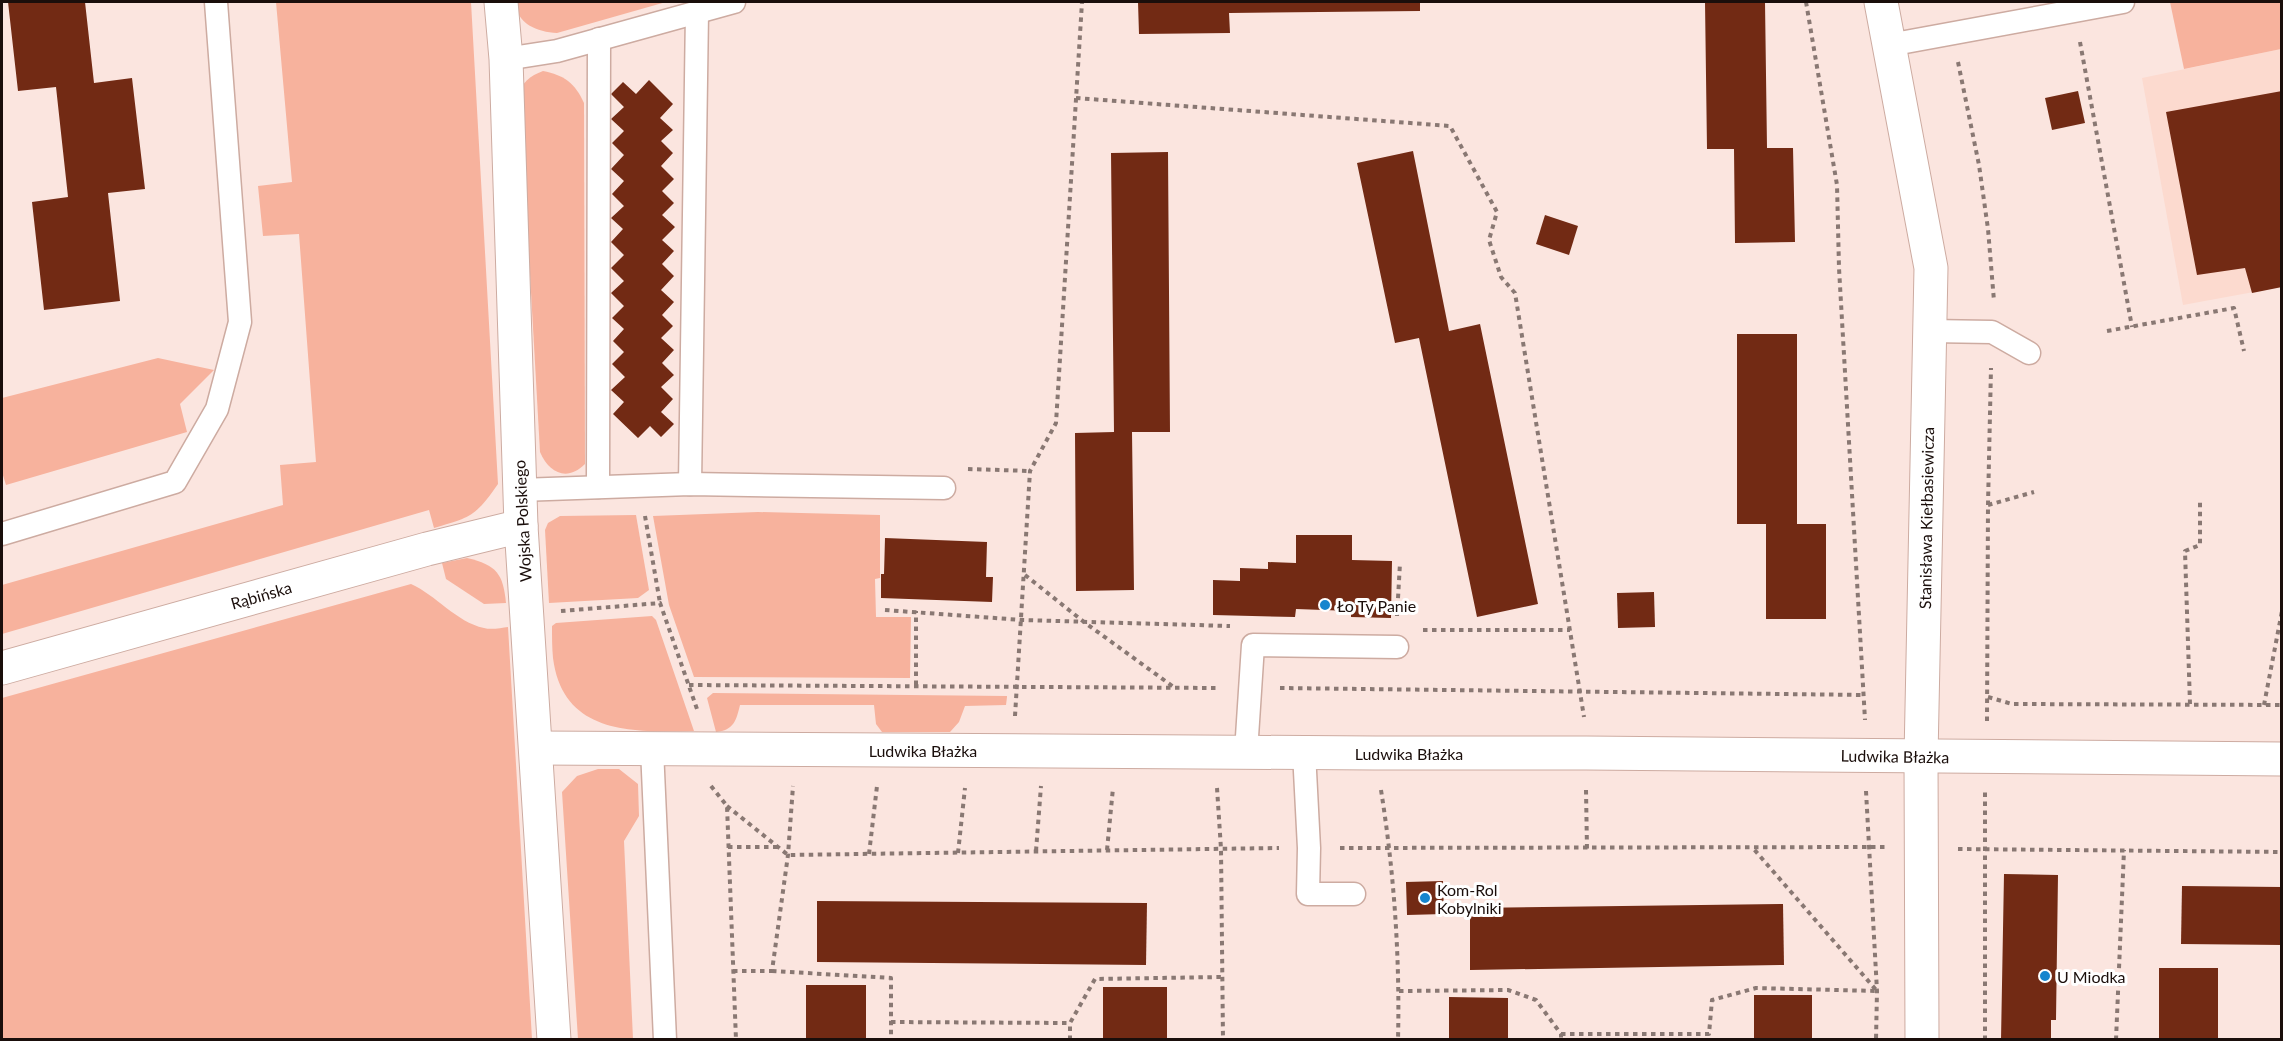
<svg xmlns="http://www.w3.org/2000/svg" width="2283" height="1041" font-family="Lato,sans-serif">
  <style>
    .built { fill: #fcdacf }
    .green { fill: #f7b29d }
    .building { fill: #722a14 }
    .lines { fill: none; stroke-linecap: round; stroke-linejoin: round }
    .service-casing { stroke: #cdaba1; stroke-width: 25 }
    .minor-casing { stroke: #cdaba1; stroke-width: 35 }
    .tertiary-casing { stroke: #cdaba1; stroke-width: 35 }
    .path { stroke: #897873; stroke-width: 4; stroke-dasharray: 4.5 4.5; stroke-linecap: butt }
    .service { stroke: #fff; stroke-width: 22 }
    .minor { stroke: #fff; stroke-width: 33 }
    .tertiary { stroke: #fff; stroke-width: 33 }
    .poi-dot { fill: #1685ce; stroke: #fff; stroke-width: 2 }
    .labels { text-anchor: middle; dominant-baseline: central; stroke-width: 6; stroke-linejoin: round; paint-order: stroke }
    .street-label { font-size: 16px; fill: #1a0e0b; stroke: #fff }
    .poi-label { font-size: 16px; fill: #1a0e0b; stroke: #fff; text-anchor: start }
  </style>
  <rect width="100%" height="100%" fill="#fbe5df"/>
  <!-- built -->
  <polygon class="built" points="2281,49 2281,287 2183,305 2142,78"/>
  <!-- green -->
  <g class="green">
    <path d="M276,2h195l27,482c-23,33 -27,33 -64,44l-5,-18 -427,124v-49l281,-80 -3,-40 36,-3 -17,-228 -36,2 -5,-50 34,-4z"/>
    <path d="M515,2h151l-109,31c-20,-1 -40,-9 -42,-31z"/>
    <polygon points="2170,2 2281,2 2281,49 2184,69"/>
    <path d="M543,71c21,4 32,12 41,32l1,361c-18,18 -36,9 -45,-12l-20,-356c1,-14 10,-20 23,-25z"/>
    <polygon points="158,358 214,370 180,404 187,432 6,485 2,472 2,398"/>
    <polygon points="758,512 880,515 880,578 875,579 876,617 911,617 910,678 694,677 669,605 653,516"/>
    <polygon points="636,515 649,590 638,598 549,603 545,530 548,523 560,516"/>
    <path d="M467,558c30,7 36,16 39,45l-22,1 -38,-25 -4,-16z"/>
    <path d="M411,584c25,11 45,38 73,44 7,2 17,0 24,-1l24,412h-530v-341z"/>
    <path d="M652,616l4,4 38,111c-59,1 -131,5 -141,-73 -1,-10 -1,-21 -1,-32l4,-3z"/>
    <path d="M713,693l294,3v1l-1,8 -41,1 -6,16 -9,10h-68l-6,-8 -2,-19h-134c-4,16 -6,25 -24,27l-9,-34z"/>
    <polygon points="598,769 619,769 638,784 639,816 624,841 633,1039 578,1039 562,792 577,776"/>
  </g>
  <!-- building -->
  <g class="building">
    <polygon points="8,2 85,2 94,83 132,78 145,189 108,193 120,301 44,310 32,202 68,197 56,87 18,91"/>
    <polygon points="1138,2 1420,2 1420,11 1229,13 1230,33 1139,34"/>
    <polygon points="1705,2 1765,2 1767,148 1793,148 1795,242 1735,243 1734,149 1707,149"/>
    <polygon points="649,80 673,104 660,118 673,130 661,141 673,153 661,166 674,179 662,191 674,203 662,215 675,227 662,240 674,251 662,264 674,276 661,290 674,302 662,315 673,326 661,338 674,350 662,363 674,375 661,387 673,399 661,412 674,424 661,437 650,426 638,438 613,414 624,402 611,390 625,377 612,364 624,352 613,341 624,329 612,318 624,306 611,293 624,281 611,268 624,255 611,242 623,229 611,218 624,206 612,194 624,181 611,169 624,155 612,143 624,131 611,119 624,107 611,94 623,82 636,94"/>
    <polygon points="2078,91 2085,123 2052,130 2045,98"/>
    <polygon points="2282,91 2282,287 2252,293 2245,268 2197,275 2166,112"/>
    <polygon points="1413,151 1449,331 1480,324 1538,604 1477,617 1419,338 1395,343 1357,163"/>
    <polygon points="1168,152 1170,432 1132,432 1134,590 1076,591 1075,433 1114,432 1111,153"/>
    <polygon points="1545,215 1578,226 1569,255 1536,244"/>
    <polygon points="1737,334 1797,334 1797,524 1826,524 1826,619 1766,619 1766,524 1737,524"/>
    <polygon points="1296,535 1352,535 1352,560 1392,561 1391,618 1351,617 1351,611 1296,609 1295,617 1213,615 1213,580 1240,581 1240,568 1268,569 1268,562 1296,563"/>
    <polygon points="885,538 987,542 986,577 993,577 992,602 881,598 881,574 884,574"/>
    <polygon points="1654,592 1655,627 1618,628 1617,593"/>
    <polygon points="2004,874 2058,875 2056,1020 2051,1020 2051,1040 2001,1040"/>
    <polygon points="1443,881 1444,914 1407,915 1406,882"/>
    <polygon points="2182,886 2282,887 2282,945 2181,944"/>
    <polygon points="817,901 1147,903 1146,965 817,962"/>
    <polygon points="1783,904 1784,965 1470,970 1470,908"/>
    <rect x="2159" y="968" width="59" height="72"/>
    <rect x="806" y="985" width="60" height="55"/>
    <rect x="1103" y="987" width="64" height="53"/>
    <rect x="1754" y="995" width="58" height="45"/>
    <polygon points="1449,997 1508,998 1508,1040 1449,1040"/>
  </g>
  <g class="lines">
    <defs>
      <g id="service">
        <polyline points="1889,45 2123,2"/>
        <polyline points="506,59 557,51 734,2"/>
        <polyline points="1930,331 1992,332 2029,353"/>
        <polyline points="690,484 697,12"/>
        <polyline points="598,487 599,39"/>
        <polyline points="520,490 690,484 944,488"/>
        <polyline points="2,534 175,482 217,409 240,322 216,2"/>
        <polyline points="652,749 665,1040"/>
        <polyline points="1246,752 1253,645 1397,647"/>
        <polyline points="1304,752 1309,848 1308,894 1354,894"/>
      </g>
      <g id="minor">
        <polyline points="1881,2 1931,268 1921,757 1922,1040"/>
        <polyline points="536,748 1375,753 1586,753 2282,759"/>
      </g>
      <g id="tertiary">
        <polyline points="501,2 506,59 521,526 554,1040"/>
        <polyline points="2,668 427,549 521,526"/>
      </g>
    </defs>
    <!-- service casing -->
    <use href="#service" class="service-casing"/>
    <!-- minor casing -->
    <use href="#minor" class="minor-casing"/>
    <!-- tertiary casing -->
    <use href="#tertiary" class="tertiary-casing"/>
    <!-- path -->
    <g class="path">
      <polyline points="1806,2 1837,185 1839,268 1865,720"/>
      <polyline points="2080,42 2132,327"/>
      <polyline points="1958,62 1979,165 1988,229 1994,301"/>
      <polyline points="1076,98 1450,126 1497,212 1489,240 1501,277 1515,293 1584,717"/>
      <polyline points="2107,331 2234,308 2244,351"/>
      <polyline points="968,469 1030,471"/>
      <polyline points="1988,505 2034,492"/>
      <polyline points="645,516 660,603"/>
      <polyline points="1025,575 1084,622 1175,688"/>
      <polyline points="885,610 1022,620 1230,626"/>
      <polyline points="561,611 660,603 698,712"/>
      <polyline points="1397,616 1400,563"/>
      <polyline points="1423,630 1570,630"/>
      <polyline points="689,685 1219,688"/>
      <polyline points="916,685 916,611"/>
      <polyline points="1280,688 1865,695"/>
      <polyline points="1988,697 2012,704 2282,705"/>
      <polyline points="2190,704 2185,551 2200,545 2200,501"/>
      <polyline points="2264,705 2282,611"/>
      <polyline points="1015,716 1030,471 1056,423 1082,2"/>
      <polyline points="1987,721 1988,505 1991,368"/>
      <polyline points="711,786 727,806 736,1040"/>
      <polyline points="1217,788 1221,849 1223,1040"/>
      <path d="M1381,790c13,82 19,166 17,250"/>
      <polyline points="1586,790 1587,849"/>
      <polyline points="1866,791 1877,991 1876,1040"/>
      <polyline points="727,806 788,855 1279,848"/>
      <polyline points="728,847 779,847"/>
      <polyline points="1340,848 1885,847"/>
      <polyline points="1958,849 2282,852"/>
      <polyline points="1107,850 1113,788"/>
      <polyline points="1036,851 1041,786"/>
      <polyline points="958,853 965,788"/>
      <polyline points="869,854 877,786"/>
      <polyline points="733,971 772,971 788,855 793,786"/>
      <polyline points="772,971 891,978 891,1040"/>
      <polyline points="1399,991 1508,990 1536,1000 1561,1034 1561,1040"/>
      <polyline points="891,1022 1070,1023"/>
      <polyline points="1561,1034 1709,1034 1712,1000 1756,988 1877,991 1752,847"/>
      <polyline points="1070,1040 1070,1023 1095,979 1222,977"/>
      <polyline points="1985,1040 1985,791"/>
      <polyline points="2116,1040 2124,850"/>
    </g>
    <!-- service -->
    <use href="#service" class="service"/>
    <!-- minor -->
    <use href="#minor" class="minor"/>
    <!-- tertiary -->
    <use href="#tertiary" class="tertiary"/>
  </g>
  <!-- markers -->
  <g class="poi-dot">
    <circle cx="1325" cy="605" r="6"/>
    <circle cx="1425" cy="898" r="6"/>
    <circle cx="2045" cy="976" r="6"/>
  </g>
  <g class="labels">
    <!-- street labels -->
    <g class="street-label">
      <text transform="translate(1926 518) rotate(-89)">Stanisława Kiełbasiewicza</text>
      <text transform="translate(522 521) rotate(-93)">Wojska Polskiego</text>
      <text transform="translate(261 595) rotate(-16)">Rąbińska</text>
      <text x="923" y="750">Ludwika Błażka</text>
      <text x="1409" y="753">Ludwika Błażka</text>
      <text transform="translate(1895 756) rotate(1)">Ludwika Błażka</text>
    </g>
    <!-- poi labels -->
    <g class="poi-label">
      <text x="1337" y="605">Ło Ty Panie</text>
      <text x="1437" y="889">Kom-Rol<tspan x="1437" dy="18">Kobylniki</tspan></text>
      <text x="2057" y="976">U Miodka</text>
    </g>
  </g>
  <!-- border -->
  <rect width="2283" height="1041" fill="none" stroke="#1a0e0b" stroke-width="6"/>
</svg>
